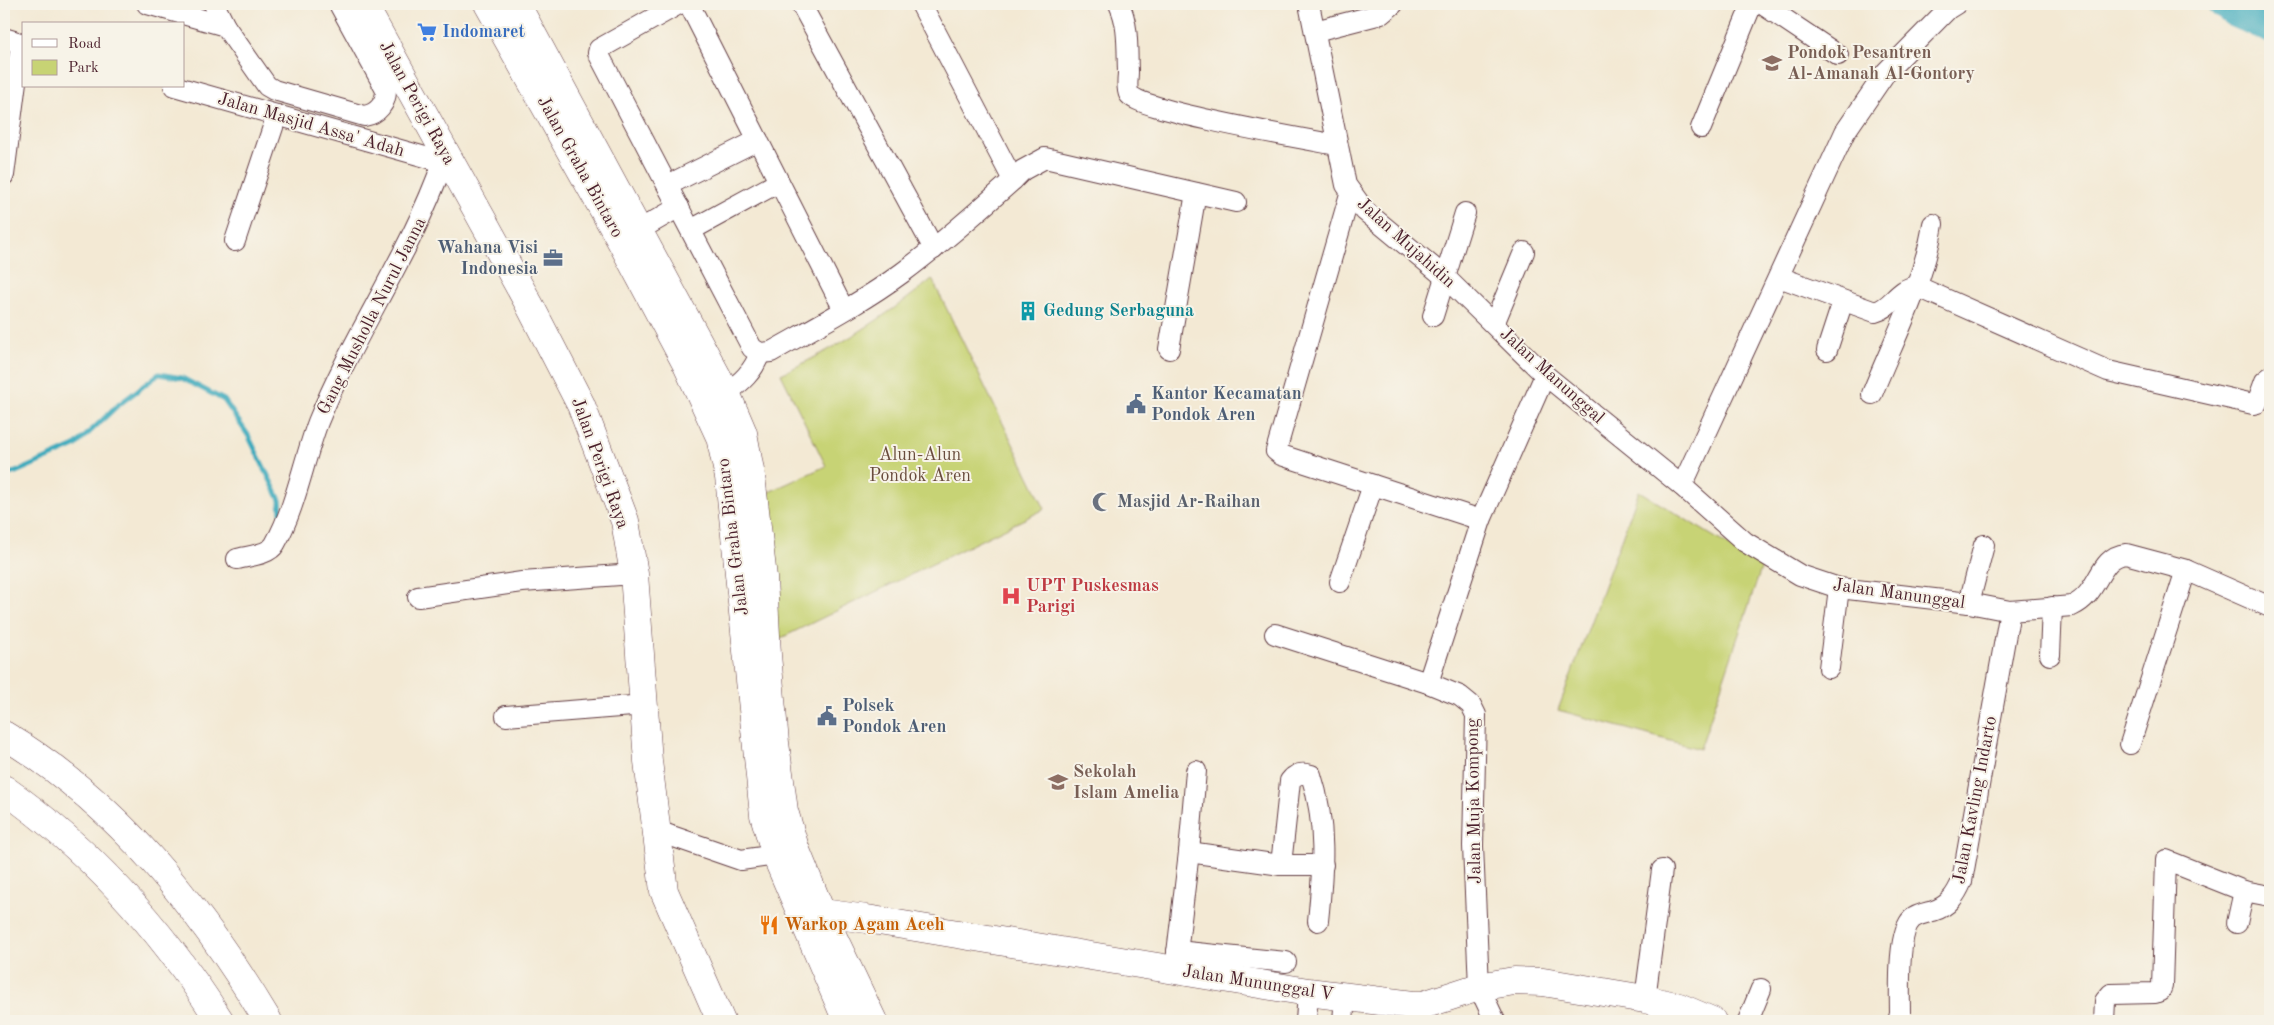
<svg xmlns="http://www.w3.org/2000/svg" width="2274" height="1025" font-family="'Old Standard TT',serif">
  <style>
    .green { fill: #c7d374; stroke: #887950 }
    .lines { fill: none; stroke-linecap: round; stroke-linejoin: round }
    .stream { stroke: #3eabbd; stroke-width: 5 }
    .river { stroke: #3eabbd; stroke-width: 31 }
    .street-casing { stroke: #633d44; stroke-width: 22 }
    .secondary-casing { stroke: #633d44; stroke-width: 29 }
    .primary-casing { stroke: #633d44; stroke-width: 29 }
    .street { stroke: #fff; stroke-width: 20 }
    .secondary { stroke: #fff; stroke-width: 28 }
    .primary { stroke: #fff; stroke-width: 28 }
    .labels { text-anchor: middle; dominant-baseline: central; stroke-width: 4; stroke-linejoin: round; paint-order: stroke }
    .shop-label { font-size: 18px; font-weight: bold; fill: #366cbe; stroke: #f7f3e8; text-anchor: start }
    .education-label { font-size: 18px; font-weight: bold; fill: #785e54; stroke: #f7f3e8; text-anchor: start }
    .street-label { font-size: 18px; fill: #4a1f2b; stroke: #f7f3e8 }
    .service-label { font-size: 18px; font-weight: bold; fill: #4e5e75; stroke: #f7f3e8; text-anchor: start }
    .culture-label { font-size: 18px; font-weight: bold; fill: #0d838f; stroke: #f7f3e8; text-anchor: start }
    .park-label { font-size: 18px; fill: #694c3d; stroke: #f7f3e8 }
    .worship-label { font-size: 18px; font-weight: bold; fill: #5b616d; stroke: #f7f3e8; text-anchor: start }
    .health-label { font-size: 18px; font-weight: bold; fill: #be3a42; stroke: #f7f3e8; text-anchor: start }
    .food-label { font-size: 18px; font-weight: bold; fill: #c56008; stroke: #f7f3e8; text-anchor: start }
  </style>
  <rect width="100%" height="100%" fill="#f7f3e8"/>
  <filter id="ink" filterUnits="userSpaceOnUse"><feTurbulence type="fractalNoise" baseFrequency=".02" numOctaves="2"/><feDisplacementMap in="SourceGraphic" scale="10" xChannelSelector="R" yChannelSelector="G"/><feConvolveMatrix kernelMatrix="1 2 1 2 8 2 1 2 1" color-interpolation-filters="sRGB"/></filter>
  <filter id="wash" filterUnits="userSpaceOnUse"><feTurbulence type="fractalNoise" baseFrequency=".0096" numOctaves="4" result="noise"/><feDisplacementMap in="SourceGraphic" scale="20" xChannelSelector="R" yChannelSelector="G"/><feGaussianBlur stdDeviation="1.12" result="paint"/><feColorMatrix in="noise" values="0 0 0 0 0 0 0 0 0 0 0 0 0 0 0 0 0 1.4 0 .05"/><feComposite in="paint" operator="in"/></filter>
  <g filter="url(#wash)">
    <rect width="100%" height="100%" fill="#f3e9d4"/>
    <!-- green -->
    <g class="green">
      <path d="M932,279l113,230 -270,132 -15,-145 66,-30 -45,-92c57,-27 102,-55 151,-95z"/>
      <polygon points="1639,491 1762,566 1700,749 1558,710"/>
    </g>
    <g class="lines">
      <!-- stream -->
      <polyline class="stream" points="4,475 16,472 75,446 117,406 159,374 182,378 224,400 248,435 280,500 281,512"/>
      <!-- river -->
      <polyline class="river" points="2224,4 2235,12 2270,28"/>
    </g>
  </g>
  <g filter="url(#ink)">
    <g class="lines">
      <defs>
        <g id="street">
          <polyline points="147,4 225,26"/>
          <path d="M214,4l11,22 42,60 7,4 90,26c14,-2 22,-13 22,-26l-47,-86"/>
          <path d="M679,4l-80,45 -1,4 154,295 8,5 11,-1c44,-25 90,-49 131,-79 39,-29 75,-61 111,-93l-92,-176"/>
          <polyline points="689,4 844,310"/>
          <polyline points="801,4 934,249"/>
          <path d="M1119,4c10,21 8,44 9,68 0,6 -2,16 1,22 8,16 181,46 208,51"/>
          <path d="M1309,4l37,181 19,26 81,67 99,97 137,111 63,56 55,33 39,13 130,15 41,8 62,-5c29,-13 25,-49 54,-52l60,16 84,37"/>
          <polyline points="1762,4 1838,55"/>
          <polyline points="1315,31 1381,14 1393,4"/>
          <polyline points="4,38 24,44"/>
          <polyline points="174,86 443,162 448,160"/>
          <polyline points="1701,128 1752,4"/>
          <polyline points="4,175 21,43"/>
          <polyline points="1013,180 1023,170 1045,158 1236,202"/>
          <polyline points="668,185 758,140"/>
          <polyline points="1350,194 1276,451 1281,455 1481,520"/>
          <polyline points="639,230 679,207"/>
          <polyline points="691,230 779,182"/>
          <polyline points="235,241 277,115"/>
          <path d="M1779,277l96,35c17,-4 22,-23 41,-26l192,85 145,33 4,-1 8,-22 5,-4"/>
          <polyline points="1433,316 1465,213"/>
          <polyline points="1494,324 1524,252"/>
          <polyline points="1169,349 1196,193"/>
          <polyline points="1827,350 1843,301"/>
          <path d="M726,393c16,-11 27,-21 34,-40"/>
          <path d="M1872,394c22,-55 52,-111 61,-170"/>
          <polyline points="1682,486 1845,132 1886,72 1948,9 1956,4"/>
          <path d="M237,559c11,-3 32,-4 38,-15 21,-37 28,-82 43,-122 36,-89 93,-169 125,-260"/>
          <polyline points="1340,582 1373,485"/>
          <polyline points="418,597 522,582 634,574"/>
          <polyline points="1969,603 1984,545"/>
          <polyline points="1275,634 1428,683 1460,696 1471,705 1476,715 1473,846 1479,987 1495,1021"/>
          <polyline points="2050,655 2052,607"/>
          <polyline points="1829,668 1839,588"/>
          <polyline points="1428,683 1481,520 1545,375"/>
          <polyline points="506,716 645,705"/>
          <polyline points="2130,744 2186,570"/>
          <polyline points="657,831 741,860 776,855 789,850"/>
          <polyline points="1189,852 1281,865 1323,865"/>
          <path d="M1281,865l9,-84c5,-7 12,-9 21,-6 16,48 12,97 7,146"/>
          <polyline points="2237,923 2244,891"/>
          <polyline points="1177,951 1286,962"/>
          <polyline points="1175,970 1189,852 1196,771"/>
          <polyline points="1645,999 1662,870"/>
          <polyline points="1306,1021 1308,992"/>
          <polyline points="1343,1021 1345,997"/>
          <polyline points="1748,1021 1761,989"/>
          <path d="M1898,1021l2,-7c0,-19 -3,-82 12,-95 6,-5 14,-6 21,-8 16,-5 23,-16 29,-30l48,-270"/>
          <polyline points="2104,1021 2105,1001 2111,994 2155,993 2160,991 2162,986 2166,860 2244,891 2270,896"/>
        </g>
        <g id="secondary">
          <polyline points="363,4 529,304 581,405 625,521 634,574 648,761 664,891 721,1021"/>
          <polyline points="488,4 621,241 687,365 720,437 729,477 764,815 776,855 847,1021"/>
          <polyline points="516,4 726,393 743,433 751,476 763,578 767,655 775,743 784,811 795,848 821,912 873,1021"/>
          <polyline points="807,911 867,919 1308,992 1413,1005 1423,1005 1479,987 1514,981 1543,982 1645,999 1679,1007 1712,1021"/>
        </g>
        <g id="primary">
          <path d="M4,735c114,68 197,174 264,286"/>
          <path d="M4,789c88,62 159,142 216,232"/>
        </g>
      </defs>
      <!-- street casing -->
      <use href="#street" class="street-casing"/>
      <!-- secondary casing -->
      <use href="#secondary" class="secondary-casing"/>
      <!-- primary casing -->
      <use href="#primary" class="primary-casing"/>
      <!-- street -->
      <use href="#street" class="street"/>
      <!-- secondary -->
      <use href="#secondary" class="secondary"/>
      <!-- primary -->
      <use href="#primary" class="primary"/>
    </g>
  </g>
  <!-- icons -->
  <defs>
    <symbol id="supermarket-bare" viewBox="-9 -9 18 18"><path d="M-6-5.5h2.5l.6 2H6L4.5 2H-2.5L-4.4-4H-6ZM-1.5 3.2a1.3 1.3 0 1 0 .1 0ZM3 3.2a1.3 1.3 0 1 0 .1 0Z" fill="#3f7fe0" stroke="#f7f3e8" stroke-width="2.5" paint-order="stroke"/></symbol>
    <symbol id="school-bare" viewBox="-9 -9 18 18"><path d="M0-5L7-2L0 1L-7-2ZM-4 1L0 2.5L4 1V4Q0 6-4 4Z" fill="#8d6e63" stroke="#f7f3e8" stroke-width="2.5" paint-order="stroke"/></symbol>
    <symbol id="office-bare" viewBox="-9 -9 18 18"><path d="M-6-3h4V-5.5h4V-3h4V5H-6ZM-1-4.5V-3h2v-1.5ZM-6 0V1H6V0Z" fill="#5c6f8a" stroke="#f7f3e8" stroke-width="2.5" paint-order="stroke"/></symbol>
    <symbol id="building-bare" viewBox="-9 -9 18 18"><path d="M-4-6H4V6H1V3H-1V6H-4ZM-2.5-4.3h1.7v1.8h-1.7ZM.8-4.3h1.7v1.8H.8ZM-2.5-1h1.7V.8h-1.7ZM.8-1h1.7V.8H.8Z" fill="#0f9aa8" stroke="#f7f3e8" stroke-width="2.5" paint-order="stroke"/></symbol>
    <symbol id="civic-bare" viewBox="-9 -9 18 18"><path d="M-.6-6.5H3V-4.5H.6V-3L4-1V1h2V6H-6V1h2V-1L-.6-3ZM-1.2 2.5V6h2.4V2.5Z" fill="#5c6f8a" stroke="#f7f3e8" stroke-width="2.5" paint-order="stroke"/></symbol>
    <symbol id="mosque-bare" viewBox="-9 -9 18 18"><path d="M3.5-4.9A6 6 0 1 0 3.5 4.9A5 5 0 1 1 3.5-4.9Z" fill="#6b7280" stroke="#f7f3e8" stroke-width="2.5" paint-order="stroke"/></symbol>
    <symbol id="hospital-bare" viewBox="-9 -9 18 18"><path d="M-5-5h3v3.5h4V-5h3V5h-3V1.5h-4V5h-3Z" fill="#e0444e" stroke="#f7f3e8" stroke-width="2.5" paint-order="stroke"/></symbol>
    <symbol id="restaurant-bare" viewBox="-9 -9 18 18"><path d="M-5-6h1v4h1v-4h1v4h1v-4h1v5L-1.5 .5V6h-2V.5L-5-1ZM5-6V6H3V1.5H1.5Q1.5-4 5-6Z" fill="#e8710a" stroke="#f7f3e8" stroke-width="2.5" paint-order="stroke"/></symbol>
  </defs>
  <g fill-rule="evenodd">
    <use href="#supermarket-bare" x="413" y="18" width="28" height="28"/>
    <use href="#school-bare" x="1758" y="49" width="28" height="28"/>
    <use href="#office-bare" x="539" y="244" width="28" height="28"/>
    <use href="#building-bare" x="1014" y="297" width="28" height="28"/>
    <use href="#civic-bare" x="1122" y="390" width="28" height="28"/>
    <use href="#mosque-bare" x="1088" y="488" width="28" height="28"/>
    <use href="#hospital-bare" x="997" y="582" width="28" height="28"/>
    <use href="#civic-bare" x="813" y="702" width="28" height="28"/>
    <use href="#school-bare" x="1044" y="768" width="28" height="28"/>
    <use href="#restaurant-bare" x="755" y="911" width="28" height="28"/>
  </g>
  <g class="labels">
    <!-- shop labels -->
    <g class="shop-label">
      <text x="442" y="32">Indomaret</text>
    </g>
    <!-- education labels -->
    <g class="education-label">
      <text x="1787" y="53">Pondok Pesantren<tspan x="1787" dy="21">Al-Amanah Al-Gontory</tspan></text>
      <text x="1073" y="772">Sekolah<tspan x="1073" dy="21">Islam Amelia</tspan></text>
    </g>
    <!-- street labels -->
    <g class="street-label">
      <text transform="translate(417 103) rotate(61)">Jalan Perigi Raya</text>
      <text transform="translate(311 125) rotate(16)">Jalan Masjid Assa' Adah</text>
      <text transform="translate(580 167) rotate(61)">Jalan Graha Bintaro</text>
      <text transform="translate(1406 243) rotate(42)">Jalan Mujahidin</text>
      <text transform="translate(372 316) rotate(-63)">Gang Musholla Nurul Janna</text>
      <text transform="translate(1552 376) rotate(42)">Jalan Manunggal</text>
      <text transform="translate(600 463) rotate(70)">Jalan Perigi Raya</text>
      <text transform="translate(733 537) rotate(-97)">Jalan Graha Bintaro</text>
      <text transform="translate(1899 594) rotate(8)">Jalan Manunggal</text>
      <text transform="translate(1975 800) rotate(-79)">Jalan Kavling Indarto</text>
      <text transform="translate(1474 801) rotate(-91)">Jalan Muja Kompong</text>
      <text transform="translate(1258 983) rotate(9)">Jalan Mununggal V</text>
    </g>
    <!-- service labels -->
    <g class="service-label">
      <text x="538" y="248" text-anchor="end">Wahana Visi<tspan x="538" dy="21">Indonesia</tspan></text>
      <text x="1151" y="394">Kantor Kecamatan<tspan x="1151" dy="21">Pondok Aren</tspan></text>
      <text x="842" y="706">Polsek<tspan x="842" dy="21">Pondok Aren</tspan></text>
    </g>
    <!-- culture labels -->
    <g class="culture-label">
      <text x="1043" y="311">Gedung Serbaguna</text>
    </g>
    <!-- park labels -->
    <g class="park-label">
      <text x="920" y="455">Alun-Alun<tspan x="920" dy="21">Pondok Aren</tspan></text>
    </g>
    <!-- worship labels -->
    <g class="worship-label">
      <text x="1117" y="502">Masjid Ar-Raihan</text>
    </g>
    <!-- health labels -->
    <g class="health-label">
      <text x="1026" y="586">UPT Puskesmas<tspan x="1026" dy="21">Parigi</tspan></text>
    </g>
    <!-- food labels -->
    <g class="food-label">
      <text x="784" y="925">Warkop Agam Aceh</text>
    </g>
  </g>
  <!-- margin -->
  <rect width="2274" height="1025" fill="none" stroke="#f7f3e8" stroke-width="20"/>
  <!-- legend -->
  <rect x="22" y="22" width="162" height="65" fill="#f7f3e8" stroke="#b29e9c"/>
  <rect x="32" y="39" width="25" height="8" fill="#ffffff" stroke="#b29e9c"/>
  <text x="68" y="48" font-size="15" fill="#4a1f2b">Road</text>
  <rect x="32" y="60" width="25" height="15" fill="#c7d374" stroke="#b29e9c"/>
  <text x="68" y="72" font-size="15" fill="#4a1f2b">Park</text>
</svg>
